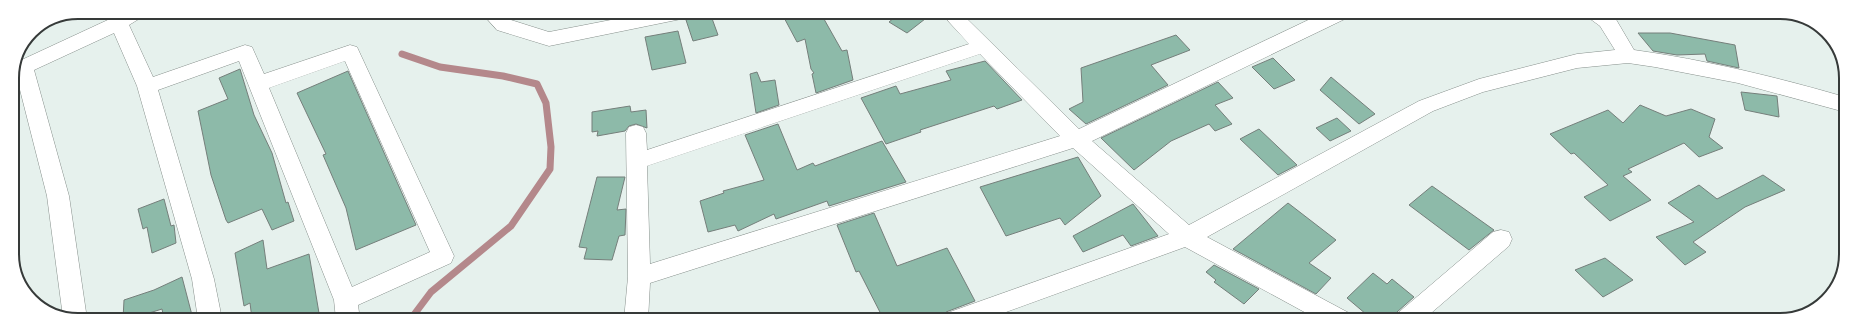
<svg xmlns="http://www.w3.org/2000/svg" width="1858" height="332" font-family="Figtree,sans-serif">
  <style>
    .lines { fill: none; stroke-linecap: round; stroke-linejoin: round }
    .stream { stroke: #b4888b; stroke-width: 7 }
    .building { fill: #8dbaa9; stroke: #757f7b }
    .street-casing { stroke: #87908c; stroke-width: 1 }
    .street { fill: #fff; fill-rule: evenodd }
    .rim { fill: none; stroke: #363a39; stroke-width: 2 }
  </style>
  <rect width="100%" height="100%" fill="#e6f1ed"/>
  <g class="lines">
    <!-- stream -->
    <polyline class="stream" points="402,54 440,67 503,76 537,84 546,103 551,147 550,169 511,226 431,292 410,320"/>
  </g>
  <!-- building -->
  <g class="building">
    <polygon points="781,12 820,12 842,51 847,50 853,80 816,93 812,74 814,73 811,69 805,39 797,42"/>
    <polygon points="901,12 934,12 907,33 889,22"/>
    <polygon points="710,13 718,35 693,41 686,20"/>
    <polygon points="678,31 686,63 652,70 645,37"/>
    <polygon points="1638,33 1670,33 1735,45 1739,68 1707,61 1705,54 1677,55 1653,51"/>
    <polygon points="1176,35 1190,50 1151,65 1168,85 1086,124 1069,109 1083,102 1081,68"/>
    <polygon points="1273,58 1295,80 1274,89 1252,67"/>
    <polygon points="985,61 1022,100 997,109 994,106 920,130 921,132 886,144 861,98 896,86 900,94 951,80 946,71"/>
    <polygon points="240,69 254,115 272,153 286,203 288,202 294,221 272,230 262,209 228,223 226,220 211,175 198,111 228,99 219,78"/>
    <polygon points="348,71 416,225 356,250 346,208 323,155 326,154 297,93"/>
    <polygon points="757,72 761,82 775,80 779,105 756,113 750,74"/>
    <polygon points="1331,77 1375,114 1359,124 1320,90"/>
    <polygon points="1218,82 1233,98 1215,105 1232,124 1215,131 1209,124 1171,141 1134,170 1101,138"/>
    <polygon points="1741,92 1777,96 1779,117 1745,110"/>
    <polygon points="1640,105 1666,116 1691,109 1715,119 1709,137 1723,148 1699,157 1684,143 1628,169 1632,172 1623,176 1651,200 1610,221 1584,197 1608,185 1574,153 1571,154 1550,134 1608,110 1623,123"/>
    <polygon points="630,106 631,112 646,110 647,128 636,124 629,126 625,131 597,136 598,131 592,132 592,112"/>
    <polygon points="1337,118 1351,131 1330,141 1316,128"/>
    <polygon points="778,124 797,170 813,163 815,166 882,141 906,182 829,206 827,201 776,219 774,214 738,231 735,225 708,232 700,201 724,193 723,191 764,180 745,135"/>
    <polygon points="1259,129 1297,165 1278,175 1240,139"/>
    <polygon points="1078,157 1101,196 1065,225 1060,218 1006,236 980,187"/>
    <polygon points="1763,175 1785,190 1745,207 1693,242 1706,252 1685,265 1656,237 1694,222 1668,203 1699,185 1717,199"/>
    <polygon points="597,177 625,177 617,210 626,209 625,235 619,236 612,260 584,259 587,248 579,247"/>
    <polygon points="1432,186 1494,230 1469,250 1409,205"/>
    <polygon points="164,199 171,226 174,225 176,243 152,253 147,227 143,229 138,209"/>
    <polygon points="1288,203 1336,240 1309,263 1331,278 1316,294 1233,249"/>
    <polygon points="1133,204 1158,236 1131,246 1123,235 1083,252 1073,236"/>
    <polygon points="874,213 897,266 947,248 975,301 946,312 942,320 884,320 859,271 856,272 837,225"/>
    <polygon points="263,240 267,269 309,254 320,319 252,319 250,303 244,306 235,253"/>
    <polygon points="1605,258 1633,280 1603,297 1575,270"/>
    <polygon points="1214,265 1259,289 1244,304 1214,282 1216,280 1206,272"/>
    <polygon points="1373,273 1387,284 1392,279 1414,297 1397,312 1392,320 1373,320 1347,298"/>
    <polygon points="182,277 193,319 164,319 162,309 130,319 123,319 124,300 154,290"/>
  </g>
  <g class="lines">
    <defs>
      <g id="street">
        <path d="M122,12h22l-2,5 -13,8 24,52 92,-32 7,2 12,27 86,-29 7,2 97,209 -3,7 -93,42 2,15 -24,-1 -2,-19 -95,-239 -81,29 56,189 8,40h-24l-6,-40 -55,-193 -23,-53 -80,37 35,126 18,123h-18l-6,-2 -16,-121 -30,-118 -4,1 -1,-1 3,-15 97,-45zM345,61l85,191 -78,35 -83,-199z"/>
        <polygon points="481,12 502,12 511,20 549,32 652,12 695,12 693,17 686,18 549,46 497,30"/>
        <path d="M940,12h20l119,117 246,-117h26l-2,5 -257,124 97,84 230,-124 60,-22 98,-25 38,-4 -15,-24 -11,-8 -2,-5h21l6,3 20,34c72,10 142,27 211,47v15l-107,-29 -83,-16 -27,-4 -51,5 -94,24 -50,19 -226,126 142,76 4,7h-34l-134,-73 -201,73h-41l4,-7 222,-79 -96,-86 -423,135 -2,37h-24l4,-43 -2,-144 3,-6 7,-2 7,2 3,6 1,17 322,-106zM980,54l80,82 -410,128 -3,-98z"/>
        <polygon points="1501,230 1509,232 1512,239 1509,246 1423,320 1394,320 1398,313 1493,232"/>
      </g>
    </defs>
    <!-- street casing -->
    <use href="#street" class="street-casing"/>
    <!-- street -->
    <use href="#street" class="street"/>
  </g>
  <!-- crop -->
  <path d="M0 0H1858V332H0ZM78 19H1780A59 59 0 0 1 1839 78V254A59 59 0 0 1 1780 313H78A59 59 0 0 1 19 254V78A59 59 0 0 1 78 19Z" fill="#fff" fill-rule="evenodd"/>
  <path class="rim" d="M78 19H1780A59 59 0 0 1 1839 78V254A59 59 0 0 1 1780 313H78A59 59 0 0 1 19 254V78A59 59 0 0 1 78 19Z"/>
</svg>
